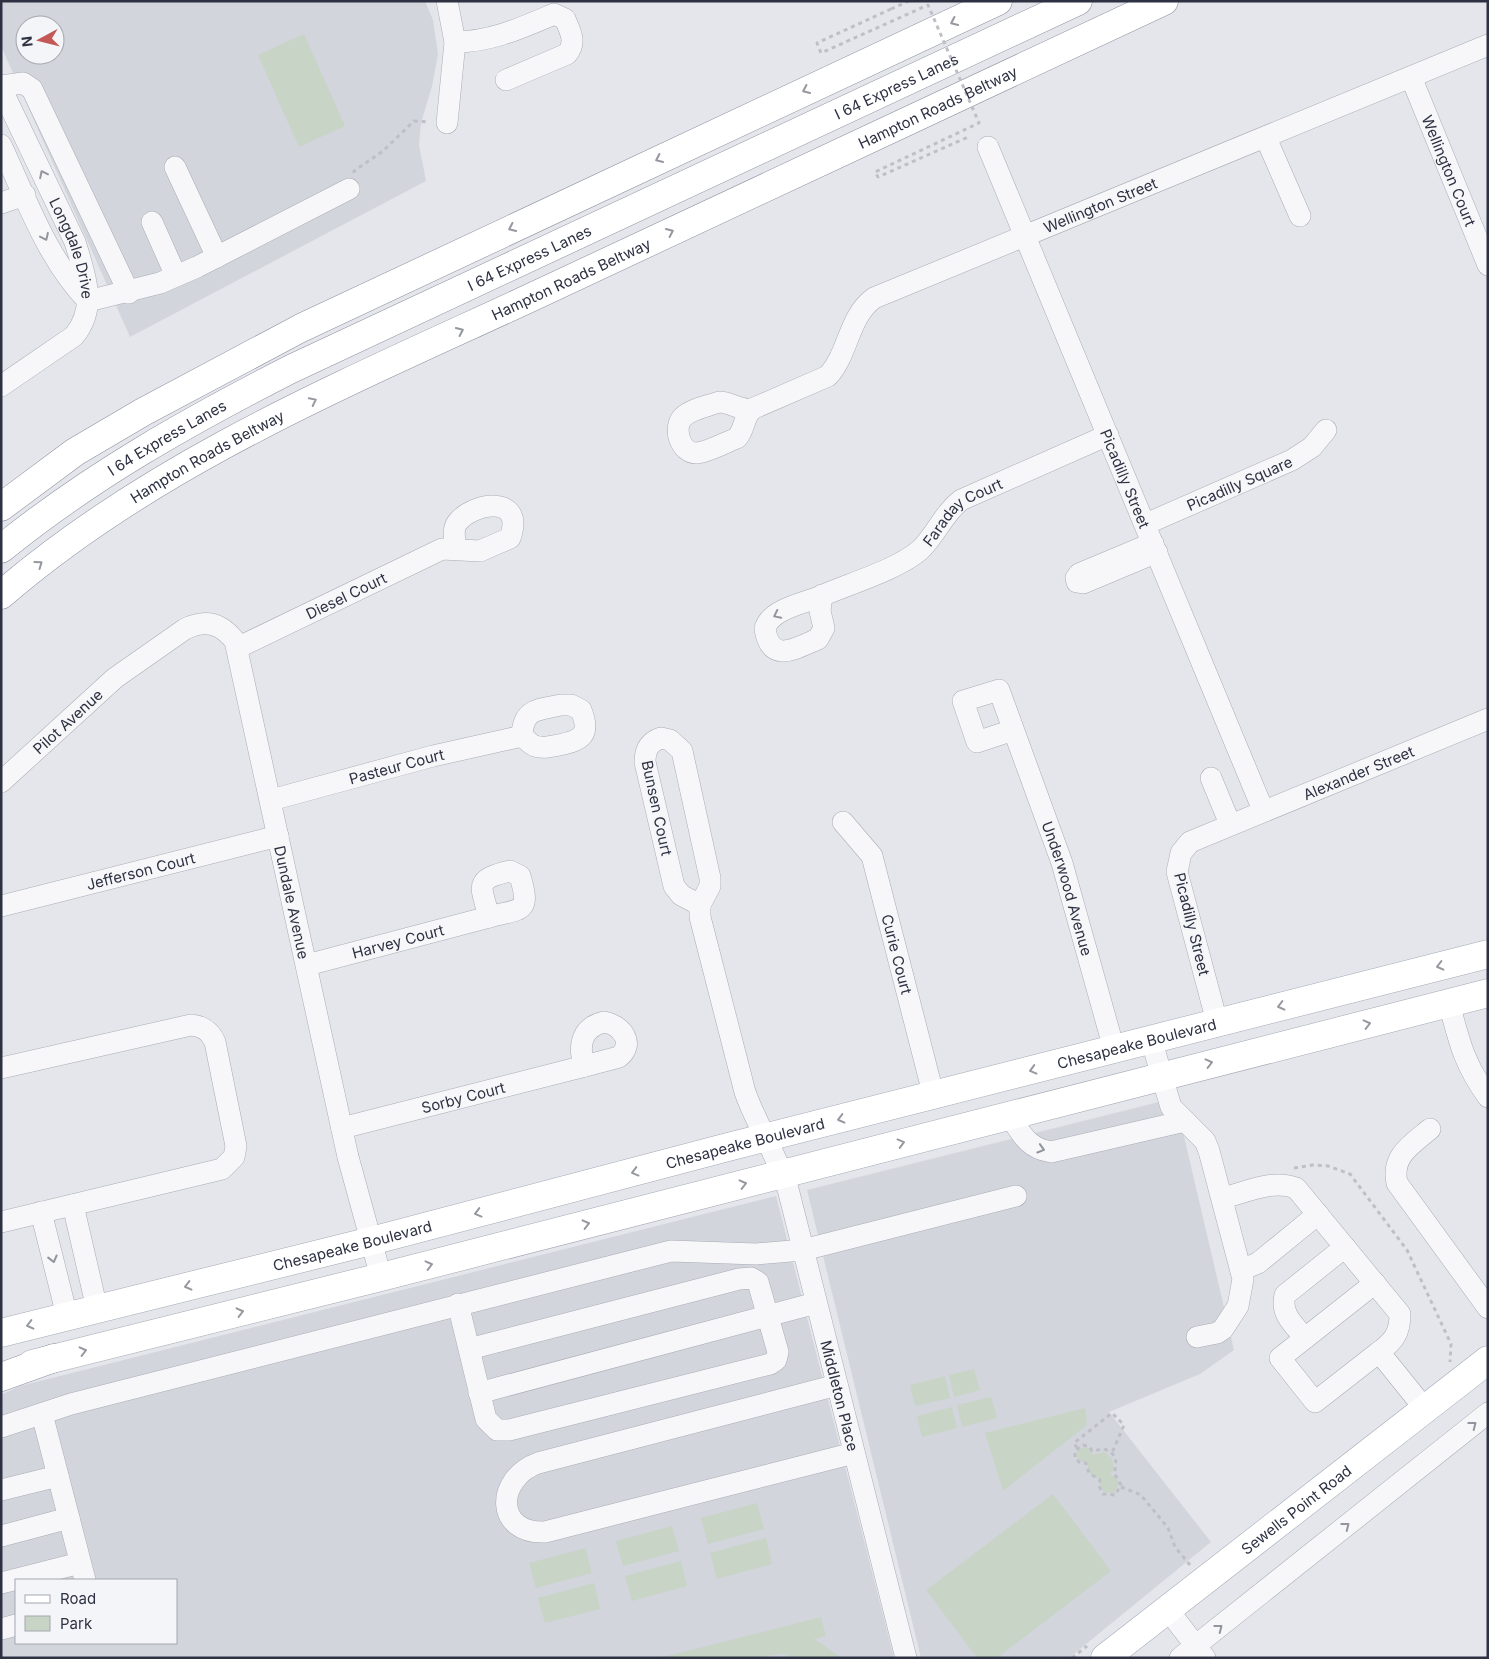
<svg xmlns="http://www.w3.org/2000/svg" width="1489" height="1659" font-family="Inter,sans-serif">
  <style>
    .built { fill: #d3d5dd; fill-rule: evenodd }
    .green { fill: #c7d4c6 }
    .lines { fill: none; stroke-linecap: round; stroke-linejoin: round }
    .minor-casing { stroke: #a9acb5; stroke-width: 22 }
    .major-casing { stroke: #a5a9b6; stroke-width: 29 }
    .highway-casing { stroke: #8d91a0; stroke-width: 29 }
    .path { stroke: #bec0c6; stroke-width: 3; stroke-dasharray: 4 4; stroke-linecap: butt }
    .minor { stroke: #f7f7f9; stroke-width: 21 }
    .major { stroke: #fff; stroke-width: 28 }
    .highway { stroke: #fff; stroke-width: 28 }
    .path-bridge { stroke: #bec0c6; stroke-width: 3; stroke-dasharray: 4 4; stroke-linecap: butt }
    .oneway { stroke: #9698a0 }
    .oneway2 { stroke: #92949e }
    .labels { text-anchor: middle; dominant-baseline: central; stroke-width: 4; stroke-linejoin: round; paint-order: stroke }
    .street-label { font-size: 15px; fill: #2d3142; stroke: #f4f5f8 }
  </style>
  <rect width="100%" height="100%" fill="#e4e6eb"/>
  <!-- built -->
  <g class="built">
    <path d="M1,1h424l8,19 5,34 -6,32 -11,37 -2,22 7,36 -296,156 -129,-291zM25,25h30v30h-30z"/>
    <polygon points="1175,1098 1234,1350 1200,1374 1109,1412 1211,1542 1069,1658 921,1658 807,1190"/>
    <path d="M776,1196l118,462h-893v-263l19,-9 36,-9zM16,1580h160v63h-160z"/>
  </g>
  <!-- green -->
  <g class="green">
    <polygon points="304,34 345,126 299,147 258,55"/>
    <polygon points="974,1369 980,1390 954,1397 949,1375"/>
    <polygon points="945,1376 950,1398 915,1406 910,1385"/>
    <polygon points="991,1397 997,1418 962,1427 957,1405"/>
    <polygon points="952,1407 957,1428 922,1437 917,1416"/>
    <polygon points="1085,1408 1087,1425 1003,1491 985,1433"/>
    <path d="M1085,1447l5,2 2,6 12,-3 8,6 2,10 -4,7 5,2 4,6 -5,10 -10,-1 -4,-6 2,-7c-11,-1 -15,-8 -14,-18l-5,1 -5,-3 -1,-8z"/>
    <polygon points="1053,1494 1111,1571 997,1658 977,1658 926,1590"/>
    <polygon points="757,1503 764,1529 708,1544 701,1518"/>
    <polygon points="672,1526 679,1551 623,1566 616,1541"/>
    <polygon points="766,1538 772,1564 717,1579 710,1553"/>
    <polygon points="585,1548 592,1573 536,1588 529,1563"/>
    <polygon points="681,1561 687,1586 632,1601 625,1576"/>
    <polygon points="594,1583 600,1609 545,1623 538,1598"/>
    <polygon points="821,1617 826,1636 814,1639 842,1658 794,1658 783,1654 753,1658 659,1658"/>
  </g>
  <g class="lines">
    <defs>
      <g id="minor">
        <polyline points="447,1 455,42 447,123"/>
        <path d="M455,42c36,0 66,-14 99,-28l11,5c5,12 12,23 2,35l-61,26"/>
        <path id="s1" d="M1411,77l77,188"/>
        <polyline points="1,86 23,83 32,89 129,293"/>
        <path id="s2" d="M1,88l74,154c10,33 23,65 -1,94l-73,50"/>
        <polyline points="1266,138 1300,216"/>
        <path d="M1,145c25,53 46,114 87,156"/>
        <path id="s3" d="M988,147l275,663"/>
        <polyline points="175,167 217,257"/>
        <polyline points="1,203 25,195"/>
        <polyline points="152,222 176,276"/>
        <polyline points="88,301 160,283 197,267 349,189"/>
        <path d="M719,402c12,0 21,9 33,7 -9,9 -7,20 -15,29 -11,4 -28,14 -40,15 -16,1 -25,-25 -14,-36 8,-8 25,-11 36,-15z"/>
        <path id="s4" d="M752,409l76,-33c21,-23 20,-59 46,-78l614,-253"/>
        <path id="s5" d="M1146,524l146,-64 20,-13 14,-17"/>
        <polyline points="1153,543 1079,574 1076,578 1077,582 1083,583 1157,552"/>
        <path id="s6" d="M822,595l-2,16 4,17 -6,11c-22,9 -47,26 -53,-10 4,-19 38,-26 54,-32 29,-13 78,-27 101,-47 16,-15 23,-36 41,-50l147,-65"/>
        <path id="s7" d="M237,648l205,-99 38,2 30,-13c16,-44 -38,-36 -53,-15 -5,7 -2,18 -1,26"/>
        <path d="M561,705h10l10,5c10,25 1,30 -22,35 -7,1 -17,4 -24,1 -4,-1 -9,-7 -13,-10 1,-28 16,-26 39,-31z"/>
        <path id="s8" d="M1013,730l-36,12 -14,-41 36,-11 63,173 52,186"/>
        <path d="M661,738l9,2 12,11 28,127v8l-10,19 -19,-10 -7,-9 -29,-124c0,-12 4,-20 16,-24z"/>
        <polyline points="1211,778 1230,824"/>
        <path id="s9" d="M1,782l114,-104 70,-49c20,-10 36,-6 50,12l113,516 33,120"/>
        <path id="s10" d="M271,800l162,-44 89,-20"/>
        <path id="s11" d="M843,822l29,34 62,241"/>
        <path d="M510,871l10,5c11,38 2,32 -31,41 -8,-32 -16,-37 21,-46z"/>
        <path id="s12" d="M700,905v12l45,175c12,34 32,63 43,97l118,469"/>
        <path id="s13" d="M1,906l277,-70"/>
        <path id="s14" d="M307,965l182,-48"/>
        <path d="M1449,1003c10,38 15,61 39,94"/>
        <path d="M604,1022c17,3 32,21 15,35l-34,9c-8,-20 -3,-39 19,-44z"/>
        <path id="s15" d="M1217,1022l-40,-150 4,-19 9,-11 298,-123"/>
        <polyline points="1151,1039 1171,1107 1205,1141 1209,1151 1243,1279 1238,1306 1223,1329 1217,1333 1197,1337"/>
        <path d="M1,1068l190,-43c12,1 19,6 24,17l21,104 -2,11 -12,12 -221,53"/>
        <path d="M1009,1115c13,19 18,33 42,37l134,-31"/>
        <path id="s16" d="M342,1128l243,-62"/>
        <path d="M1430,1129c-19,16 -39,27 -33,54l91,125"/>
        <path d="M1223,1198c23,-6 50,-19 73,-10l104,126c0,19 -6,27 -21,38l46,57"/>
        <polyline points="73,1205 97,1309"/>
        <polyline points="41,1212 67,1316"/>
        <polyline points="1241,1270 1258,1263 1318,1214"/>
        <polyline points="1375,1283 1280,1358 1315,1402 1379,1352"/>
        <polyline points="458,1304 486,1419 497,1430 509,1430 770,1364 776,1360 778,1352 758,1282 751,1278 739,1279 469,1349"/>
        <path d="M1305,1338c-11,-13 -25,-24 -20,-43l60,-48"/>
        <path d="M837,1385l-299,78c-43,16 -43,71 7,69l309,-79"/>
        <polyline points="479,1393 816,1303"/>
        <polyline points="42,1414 85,1580"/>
        <polyline points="1,1427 71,1404 671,1251 756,1254 803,1250 1016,1196"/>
        <polyline points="1,1490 58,1476"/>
        <polyline points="1,1536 69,1518"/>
        <polyline points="1,1583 80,1563"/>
        <polyline points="1168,1610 1205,1658"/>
        <polyline points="1,1629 16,1625"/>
        <polyline points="1180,1658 1488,1413"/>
      </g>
      <g id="major">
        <path id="s17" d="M1,1333l370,-92 357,-94 760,-193"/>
        <polyline points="32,1364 381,1277 1488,993"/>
        <path id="s18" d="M1105,1658l383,-298"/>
      </g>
      <g id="highway">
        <polyline points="1,507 75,452 143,412 301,328 998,1"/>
        <path id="s19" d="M1,549c90,-73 188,-128 290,-180l787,-368"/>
        <path id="s20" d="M1,595c154,-133 348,-213 531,-298 211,-98 421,-198 632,-296"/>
        <polyline points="1,1377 54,1358"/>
      </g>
    </defs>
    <!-- minor casing -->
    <use href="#minor" class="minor-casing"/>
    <!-- major casing -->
    <use href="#major" class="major-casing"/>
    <!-- highway casing -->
    <use href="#highway" class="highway-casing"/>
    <!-- path -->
    <g class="path">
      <polyline points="891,9 909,1"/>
      <polyline points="354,173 354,171 383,151 414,121 429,122"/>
      <polyline points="1294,1168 1313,1165 1328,1166 1350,1174 1407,1250 1451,1344 1450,1362"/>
      <path d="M1083,1445l7,2 2,4 12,-2c12,4 14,12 10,24l7,12 -6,10 -12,-1 -4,-8 1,-6 -11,-7 -3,-10h-6l-5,-5v-7z"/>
      <polyline points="1077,1448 1074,1443 1112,1413 1124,1425 1112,1453"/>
      <polyline points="1121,1487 1141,1495 1168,1528 1175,1547 1190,1565"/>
      <polyline points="1072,1658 1087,1646"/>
    </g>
    <!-- minor -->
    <use href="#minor" class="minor"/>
    <!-- major -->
    <use href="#major" class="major"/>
    <!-- highway -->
    <use href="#highway" class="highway"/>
    <!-- path-bridge -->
    <polyline class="path-bridge" points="891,9 817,43 821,53 928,5 979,123 875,172 878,177 968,137"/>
  </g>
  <!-- one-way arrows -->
  <defs><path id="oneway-chevron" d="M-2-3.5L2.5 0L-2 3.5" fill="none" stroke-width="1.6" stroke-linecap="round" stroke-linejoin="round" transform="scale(1.25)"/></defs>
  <g class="oneway">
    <use href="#oneway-chevron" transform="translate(954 22) rotate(155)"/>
    <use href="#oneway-chevron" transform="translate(806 90) rotate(155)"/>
    <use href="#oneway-chevron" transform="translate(659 159) rotate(155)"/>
    <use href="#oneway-chevron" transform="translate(512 228) rotate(155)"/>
    <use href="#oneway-chevron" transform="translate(670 232) rotate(-25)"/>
    <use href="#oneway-chevron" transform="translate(460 331) rotate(-25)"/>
    <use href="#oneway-chevron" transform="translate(313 401) rotate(-26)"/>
    <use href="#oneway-chevron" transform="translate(39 564) rotate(-36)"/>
    <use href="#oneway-chevron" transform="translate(1440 966) rotate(166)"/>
    <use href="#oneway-chevron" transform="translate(1281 1006) rotate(166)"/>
    <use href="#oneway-chevron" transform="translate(1367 1024) rotate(-14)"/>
    <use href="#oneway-chevron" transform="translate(1209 1063) rotate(-14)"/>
    <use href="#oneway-chevron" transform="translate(1033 1070) rotate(165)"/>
    <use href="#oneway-chevron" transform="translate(841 1119) rotate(166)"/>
    <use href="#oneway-chevron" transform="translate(901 1143) rotate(-15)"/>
    <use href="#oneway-chevron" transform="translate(635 1172) rotate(165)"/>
    <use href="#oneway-chevron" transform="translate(743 1184) rotate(-14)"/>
    <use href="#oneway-chevron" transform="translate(478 1213) rotate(165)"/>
    <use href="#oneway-chevron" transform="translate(586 1224) rotate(-14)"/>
    <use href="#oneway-chevron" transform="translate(429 1265) rotate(-14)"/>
    <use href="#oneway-chevron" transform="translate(188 1286) rotate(166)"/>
    <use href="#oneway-chevron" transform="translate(240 1312) rotate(-14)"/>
    <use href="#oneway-chevron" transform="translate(30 1325) rotate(166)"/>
    <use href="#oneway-chevron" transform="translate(83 1351) rotate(-14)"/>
  </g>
  <g class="oneway2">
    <use href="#oneway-chevron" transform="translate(43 174) rotate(-116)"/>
    <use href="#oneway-chevron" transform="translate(45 237) rotate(65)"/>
    <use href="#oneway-chevron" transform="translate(777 615) rotate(154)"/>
    <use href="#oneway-chevron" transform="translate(1041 1149) rotate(17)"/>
    <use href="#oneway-chevron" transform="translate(53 1259) rotate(76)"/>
    <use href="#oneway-chevron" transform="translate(1473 1425) rotate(-38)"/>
    <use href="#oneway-chevron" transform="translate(1346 1526) rotate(-38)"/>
    <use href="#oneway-chevron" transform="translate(1219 1628) rotate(-38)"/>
  </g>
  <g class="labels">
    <!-- street labels -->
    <g class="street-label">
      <text stroke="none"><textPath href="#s19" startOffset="1010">I 64 Express Lanes</textPath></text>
      <text stroke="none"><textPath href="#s20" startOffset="1059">Hampton Roads Beltway</textPath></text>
      <text stroke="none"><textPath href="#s1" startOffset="101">Wellington Court</textPath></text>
      <text stroke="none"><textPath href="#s4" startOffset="419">Wellington Street</textPath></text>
      <text stroke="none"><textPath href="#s2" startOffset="176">Longdale Drive</textPath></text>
      <text stroke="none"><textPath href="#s19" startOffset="605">I 64 Express Lanes</textPath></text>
      <text stroke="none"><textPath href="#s20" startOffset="654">Hampton Roads Beltway</textPath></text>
      <text stroke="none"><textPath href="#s19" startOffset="200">I 64 Express Lanes</textPath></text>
      <text stroke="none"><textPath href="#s20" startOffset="249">Hampton Roads Beltway</textPath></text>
      <text stroke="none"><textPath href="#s3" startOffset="359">Picadilly Street</textPath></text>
      <text stroke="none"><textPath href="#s5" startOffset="102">Picadilly Square</textPath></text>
      <text stroke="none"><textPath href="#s6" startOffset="350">Faraday Court</textPath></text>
      <text stroke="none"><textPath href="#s7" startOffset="121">Diesel Court</textPath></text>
      <text stroke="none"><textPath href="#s9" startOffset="90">Pilot Avenue</textPath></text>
      <text stroke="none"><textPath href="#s10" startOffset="130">Pasteur Court</textPath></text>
      <text stroke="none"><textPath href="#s15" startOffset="371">Alexander Street</textPath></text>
      <text transform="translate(657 808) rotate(78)">Bunsen Court</text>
      <text stroke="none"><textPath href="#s13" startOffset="144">Jefferson Court</textPath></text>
      <text stroke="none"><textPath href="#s8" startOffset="329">Underwood Avenue</textPath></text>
      <text stroke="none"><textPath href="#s9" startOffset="564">Dundale Avenue</textPath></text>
      <text transform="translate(1192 924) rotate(76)">Picadilly Street</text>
      <text stroke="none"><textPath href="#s14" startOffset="94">Harvey Court</textPath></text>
      <text stroke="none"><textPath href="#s11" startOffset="146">Curie Court</textPath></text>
      <text stroke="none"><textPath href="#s17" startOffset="1172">Chesapeake Boulevard</textPath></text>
      <text stroke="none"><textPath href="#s16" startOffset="125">Sorby Court</textPath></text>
      <text stroke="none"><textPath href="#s17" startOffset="768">Chesapeake Boulevard</textPath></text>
      <text stroke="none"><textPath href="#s17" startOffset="362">Chesapeake Boulevard</textPath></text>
      <text stroke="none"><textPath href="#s12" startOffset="512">Middleton Place</textPath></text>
      <text stroke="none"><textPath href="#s18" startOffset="242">Sewells Point Road</textPath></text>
    </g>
  </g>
  <!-- border -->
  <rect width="1489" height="1659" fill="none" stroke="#2d3142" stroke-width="5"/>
  <!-- legend -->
  <rect x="15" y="1579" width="162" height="65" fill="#f4f5f8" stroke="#a4a7af"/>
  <rect x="25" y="1595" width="25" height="8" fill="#ffffff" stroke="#a4a7af"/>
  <text x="60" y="1604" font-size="15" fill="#2d3142">Road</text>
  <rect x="25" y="1616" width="25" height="15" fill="#c7d4c6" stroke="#a4a7af"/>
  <text x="60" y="1629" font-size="15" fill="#2d3142">Park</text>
  <!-- north arrow -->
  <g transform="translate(40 40) rotate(263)"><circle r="24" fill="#f4f5f8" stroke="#a4a7af"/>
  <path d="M0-4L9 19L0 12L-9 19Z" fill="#c45856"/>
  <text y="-8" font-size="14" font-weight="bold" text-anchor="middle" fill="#2d3142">N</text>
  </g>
</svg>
